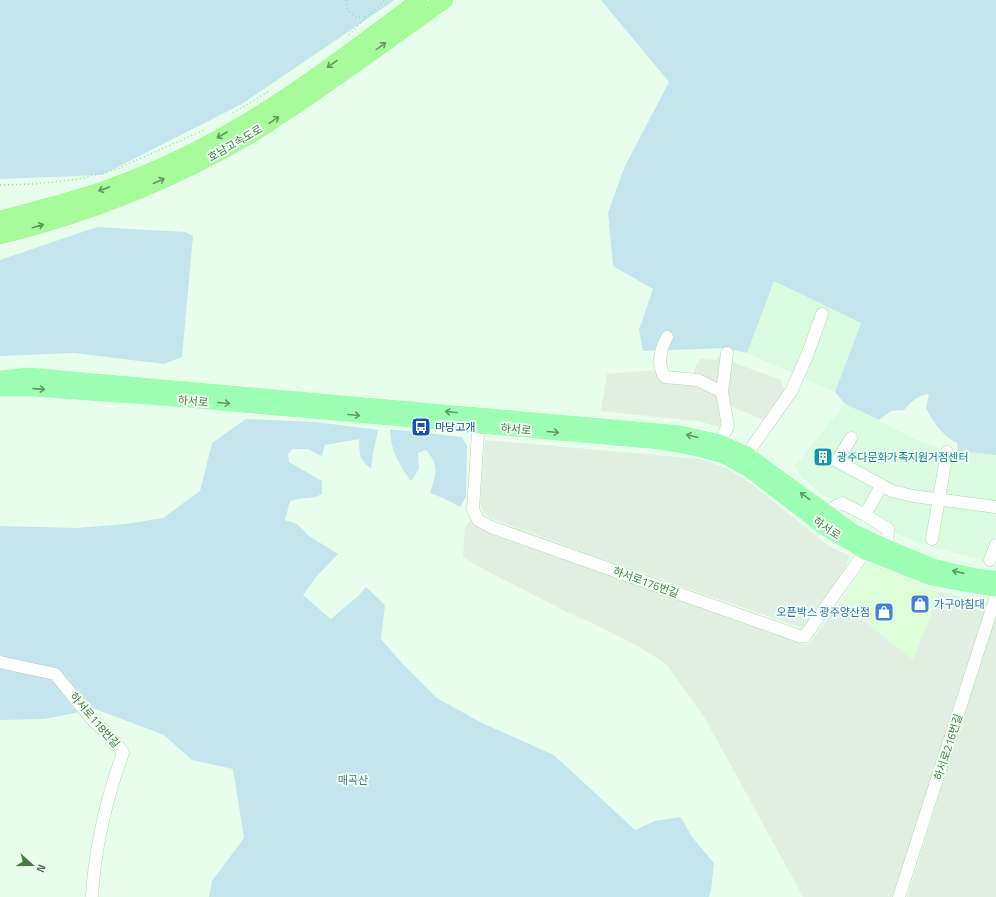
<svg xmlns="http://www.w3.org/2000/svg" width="996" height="897" font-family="'Titillium Web','Noto Sans KR',sans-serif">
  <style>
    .residential { fill: #dbfbe0 }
    .commercial { fill: #defeda }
    .industrial { fill: #e1eee2 }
    .green { fill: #c4e5ed }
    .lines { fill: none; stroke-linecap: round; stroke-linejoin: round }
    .minor-casing { stroke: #b1d5b3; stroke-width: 13 }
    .major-casing { stroke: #fff; stroke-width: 16 }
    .highway-casing { stroke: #fff; stroke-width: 18 }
    .path { stroke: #a0da9f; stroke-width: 1.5; stroke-dasharray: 1 3; stroke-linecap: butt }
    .minor { stroke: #fff; stroke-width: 12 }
    .major { stroke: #9dffb4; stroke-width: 15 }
    .highway { stroke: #a7fb9b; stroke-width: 17 }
    .oneway { stroke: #629a5e }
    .oneway2 { stroke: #609b64 }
    .labels { text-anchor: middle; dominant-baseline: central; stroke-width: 4; stroke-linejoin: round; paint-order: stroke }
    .street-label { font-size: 11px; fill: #4b7a49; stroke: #effff2 }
    .transit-label { font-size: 11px; fill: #164399; stroke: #effff2; text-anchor: start }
    .culture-label { font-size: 11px; fill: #0d838f; stroke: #effff2; text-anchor: start }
    .shop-label { font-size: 11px; fill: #366cbe; stroke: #effff2; text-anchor: start }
    .park-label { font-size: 11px; fill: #45768d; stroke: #effff2 }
  </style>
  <rect width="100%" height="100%" fill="#e7feec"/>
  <!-- residential -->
  <g class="residential">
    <polygon points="774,281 861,323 835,392 747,353"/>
    <polygon points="845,404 917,440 945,450 938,497 909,493 843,461 855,438 854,432 850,432 833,461 877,487 861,509 834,501 820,493 802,477 795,466"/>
    <polygon points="950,451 996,455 996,503 943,496"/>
    <polygon points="880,491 936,502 930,539 927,543 922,544 892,532 870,514"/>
    <polygon points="945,506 996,511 996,530 994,544 988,559 983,560 931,547 935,540 941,509"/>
  </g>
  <!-- commercial -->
  <polygon class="commercial" points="867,562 940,592 913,661 840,602"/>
  <!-- industrial -->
  <g class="industrial">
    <polygon points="725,348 734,350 732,362 781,380 784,390 766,421 728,405 723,428 697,421 601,411 607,374 656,370 659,379 665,381 691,381 696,365 701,359 716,360"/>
    <polygon points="485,440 701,459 726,468 753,485 826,544 849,556 846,566 805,629 597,557 490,518 484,513 480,504"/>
    <polygon points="469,521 490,534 743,621 802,644 810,643 840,602 913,660 940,592 988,604 894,897 803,897 706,720 666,664 641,648 590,622 569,613 483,569 463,557 465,528"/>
    <polygon points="996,613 996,897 907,897 915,872"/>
  </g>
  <!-- green -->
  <g class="green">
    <polygon points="0,0 395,0 242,104 102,175 0,179"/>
    <path d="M601,0h395v455l-38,-4 -1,-8c-14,-7 -24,-21 -31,-35l3,-14c-11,1 -17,7 -25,16l-13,1 -12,9 -34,-16 -10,-12 26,-69 -87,-42 -27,72 -22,-5 -82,3 -4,-21 14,-41 -40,-23 -5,-53 16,-45 45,-86z"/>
    <polygon points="97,227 185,232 193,236 182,357 164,364 74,353 0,356 0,260"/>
    <path d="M246,419l70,3 62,8 -5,24 -2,15c-13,-12 -11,-13 -12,-30l-34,6 -3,11 -14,-7h-15l-5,5 1,8 33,19v13c-10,6 -21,3 -32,7l-5,19 12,4 12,12 29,18 -21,22 -14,19 28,24 27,-23 8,-9 19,18 -4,34 20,23 36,36 43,24 74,33 81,75 20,-9 26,-4 11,20 22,26 -3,27 -2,7h-500l3,-16 32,-43 -11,-69 -41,-9 -28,-25 -69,-26 -51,10 -44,1v-194l76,2 50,-4 37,-6 37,-27 12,-48z"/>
    <path d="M390,429l72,8 5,9 -1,51 -6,10 -15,-8 -15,-6c6,-18 10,-28 -4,-43l-8,3 1,16 -8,12c-12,-16 -21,-32 -21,-52z"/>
  </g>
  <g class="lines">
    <defs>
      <g id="minor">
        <path d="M667,337c-7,13 -10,28 -2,40l33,3 24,12"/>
        <polyline points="479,418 473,509 478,520 491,527 799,636 805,636 865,552 868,545"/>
        <polyline points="851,438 837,461 892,491 913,496 996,507"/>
        <polyline points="720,442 728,426 722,392 727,353"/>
        <polyline points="747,454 792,390 808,353 822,314"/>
        <polyline points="825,512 842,503 865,515 888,529 887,547"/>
        <polyline points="865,515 881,486"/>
        <polyline points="932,539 947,452"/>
        <polyline points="990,560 996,545"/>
        <path d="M0,662l55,12 36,44 25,25 7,10c-16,44 -28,95 -31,142"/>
        <polyline points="899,897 996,596"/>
      </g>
      <g id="major">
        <polyline points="0,378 29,375 681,433 720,442 747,454 853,531 887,547 933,566 976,576 995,578"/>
        <polyline points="0,389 33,389 187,400 660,442 694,448 723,456 749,470 823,527 865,552 931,578 974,586 996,589"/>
      </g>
      <g id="highway">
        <path d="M0,219c35,-9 70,-18 105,-30 21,-7 43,-17 64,-26 91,-41 171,-104 250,-163"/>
        <path d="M0,236c89,-22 175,-56 254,-103 15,-9 28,-19 43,-28 50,-34 99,-70 148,-105"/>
      </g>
    </defs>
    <!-- minor casing -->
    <use href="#minor" class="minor-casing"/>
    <!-- major casing -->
    <use href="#major" class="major-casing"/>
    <!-- highway casing -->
    <use href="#highway" class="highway-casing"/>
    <!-- path -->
    <g class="path">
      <polyline points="346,0 348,10 356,17 366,17"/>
      <polyline points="349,35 366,17 376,9 385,0"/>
      <polyline points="233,113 269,91"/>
      <polyline points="0,185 34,184 79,179 117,169 204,130"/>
    </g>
    <!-- minor -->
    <use href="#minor" class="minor"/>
    <!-- major -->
    <use href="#major" class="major"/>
    <!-- highway -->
    <use href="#highway" class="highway"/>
  </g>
  <!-- one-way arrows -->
  <defs><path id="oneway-shaft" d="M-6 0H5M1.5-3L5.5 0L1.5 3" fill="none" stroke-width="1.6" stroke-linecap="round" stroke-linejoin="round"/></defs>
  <g class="oneway">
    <use href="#oneway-shaft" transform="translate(381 46) rotate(-36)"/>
    <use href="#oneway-shaft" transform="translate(332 64) rotate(145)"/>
    <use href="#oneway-shaft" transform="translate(274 120) rotate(-34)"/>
    <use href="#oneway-shaft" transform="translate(222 135) rotate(150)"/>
    <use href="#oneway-shaft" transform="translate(159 181) rotate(-24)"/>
    <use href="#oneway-shaft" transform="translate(104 189) rotate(161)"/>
    <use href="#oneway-shaft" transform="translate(38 226) rotate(-16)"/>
  </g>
  <g class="oneway2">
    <use href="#oneway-shaft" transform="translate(39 389) rotate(4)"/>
    <use href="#oneway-shaft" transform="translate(224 403) rotate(5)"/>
    <use href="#oneway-shaft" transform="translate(451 412) rotate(-175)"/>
    <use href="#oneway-shaft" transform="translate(354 415) rotate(5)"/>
    <use href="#oneway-shaft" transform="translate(553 432) rotate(5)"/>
    <use href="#oneway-shaft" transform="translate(692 436) rotate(-166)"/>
    <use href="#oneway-shaft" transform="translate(805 496) rotate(-144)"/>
    <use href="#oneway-shaft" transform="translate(958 572) rotate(-167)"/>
  </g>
  <!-- icons -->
  <defs>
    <symbol id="bus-square" viewBox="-11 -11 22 22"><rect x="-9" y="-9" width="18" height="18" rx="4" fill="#1a4fb4" stroke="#effff2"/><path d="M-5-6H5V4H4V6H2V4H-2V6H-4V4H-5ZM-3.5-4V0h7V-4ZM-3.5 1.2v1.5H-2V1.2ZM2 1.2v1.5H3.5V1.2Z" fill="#fff"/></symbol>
    <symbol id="building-square" viewBox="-11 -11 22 22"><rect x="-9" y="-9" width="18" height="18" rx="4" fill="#0f9aa8" stroke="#effff2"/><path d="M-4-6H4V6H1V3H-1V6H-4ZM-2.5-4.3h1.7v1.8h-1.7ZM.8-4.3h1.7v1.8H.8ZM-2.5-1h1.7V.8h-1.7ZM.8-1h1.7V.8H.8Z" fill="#fff"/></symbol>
    <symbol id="shop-square" viewBox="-11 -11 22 22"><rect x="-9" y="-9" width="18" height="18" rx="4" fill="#3f7fe0" stroke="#effff2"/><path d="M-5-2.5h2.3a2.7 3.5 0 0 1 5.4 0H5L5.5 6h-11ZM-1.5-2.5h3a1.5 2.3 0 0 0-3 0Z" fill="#fff"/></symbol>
  </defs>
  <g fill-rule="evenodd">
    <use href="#bus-square" x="410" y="416" width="22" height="22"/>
    <use href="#building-square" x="812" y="446" width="22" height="22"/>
    <use href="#shop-square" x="909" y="593" width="22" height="22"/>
    <use href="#shop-square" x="873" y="601" width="22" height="22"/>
  </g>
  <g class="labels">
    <!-- street labels -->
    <g class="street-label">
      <text transform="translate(235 143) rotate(-30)">호남고속도로</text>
      <text transform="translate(193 401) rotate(5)">하서로</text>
      <text transform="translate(516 429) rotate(5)">하서로</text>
      <text transform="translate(827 528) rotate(34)">하서로</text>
      <text transform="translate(646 582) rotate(20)">하서로176번길</text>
      <text transform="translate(95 720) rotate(49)">하서로118번길</text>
      <text transform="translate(948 747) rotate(-72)">하서로216번길</text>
    </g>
    <!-- transit labels -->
    <g class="transit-label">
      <text x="435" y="427">마당고개</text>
    </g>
    <!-- culture labels -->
    <g class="culture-label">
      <text x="837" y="457">광주다문화가족지원거점센터</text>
    </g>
    <!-- shop labels -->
    <g class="shop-label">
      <text x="934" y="604">가구야침대</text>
      <text x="870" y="612" text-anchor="end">오픈박스 광주양산점</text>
    </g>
    <!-- park labels -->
    <g class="park-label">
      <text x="353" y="780">매곡산</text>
    </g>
  </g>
  <!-- north arrow -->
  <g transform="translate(32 865) rotate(111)" stroke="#effff2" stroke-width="3" paint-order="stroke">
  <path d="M0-3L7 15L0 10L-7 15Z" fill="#4b7a49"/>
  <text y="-6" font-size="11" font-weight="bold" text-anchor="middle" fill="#4b7a49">N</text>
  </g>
</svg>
